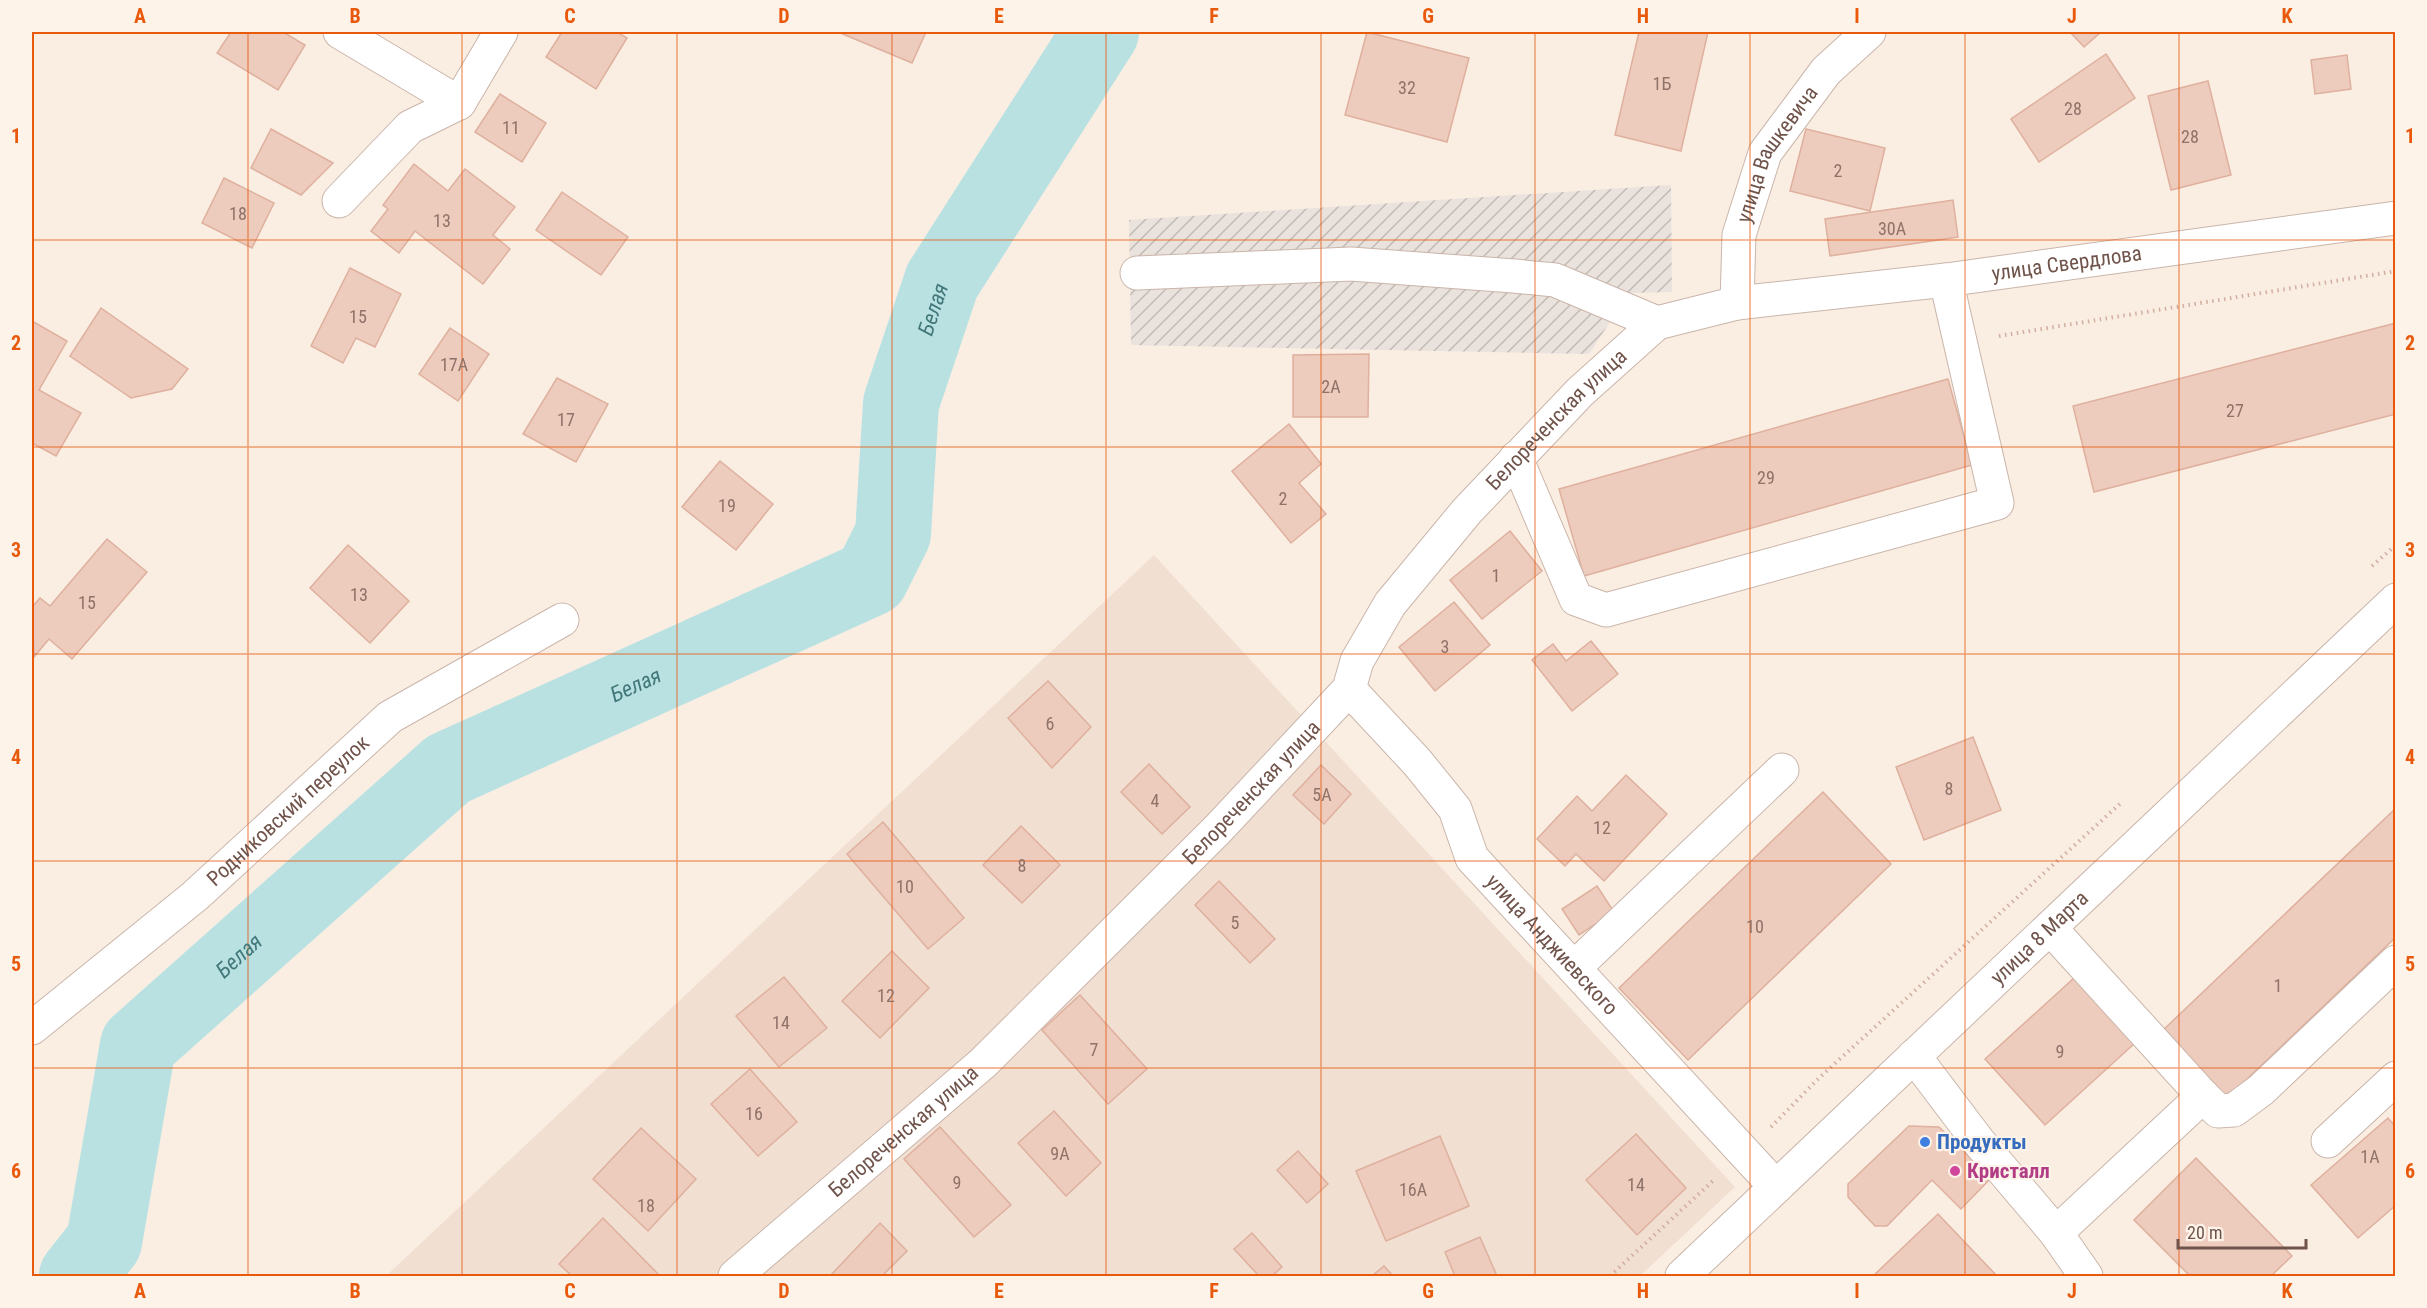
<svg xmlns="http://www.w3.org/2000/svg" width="2427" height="1308" font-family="'Roboto Condensed',sans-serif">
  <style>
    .residential { fill: #f1dfd2 }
    .industrial { fill: url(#industrial-furrows) }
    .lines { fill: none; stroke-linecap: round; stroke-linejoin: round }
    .river { stroke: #b9e1e2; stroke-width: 76 }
    .building { fill: #edcbbd; stroke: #dfb09e; stroke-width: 1.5 }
    .minor-casing { stroke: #cab5aa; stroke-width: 35 }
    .path { stroke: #d2aea0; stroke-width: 4; stroke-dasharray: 1.5 4.5; stroke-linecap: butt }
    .minor { stroke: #fff; stroke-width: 33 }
    .grid { fill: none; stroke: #e8590c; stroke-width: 1.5; stroke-opacity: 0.55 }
    .shop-dot { fill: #3f7fe0; stroke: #fdf3e9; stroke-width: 2 }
    .hotel-dot { fill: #d1479c; stroke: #fdf3e9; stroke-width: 2 }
    .labels { text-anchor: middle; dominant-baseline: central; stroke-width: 4.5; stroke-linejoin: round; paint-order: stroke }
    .number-label { font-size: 18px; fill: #8f7268 }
    .street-label { font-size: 21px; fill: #70544b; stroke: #fdf3e9 }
    .shop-label { font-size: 21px; font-weight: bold; fill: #366cbe; stroke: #fdf3e9; text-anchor: start }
    .hotel-label { font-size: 21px; font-weight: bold; fill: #b23c85; stroke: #fdf3e9; text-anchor: start }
    .water-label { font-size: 22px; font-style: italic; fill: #43787b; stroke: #fdf3e9 }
    .neatline { fill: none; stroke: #e8590c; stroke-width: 2 }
    .grid-label { font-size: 20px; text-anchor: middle; font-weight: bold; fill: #e8590c }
  </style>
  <defs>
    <pattern id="industrial-furrows" width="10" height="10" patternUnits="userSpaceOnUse" patternTransform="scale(1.5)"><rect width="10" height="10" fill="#eae2dd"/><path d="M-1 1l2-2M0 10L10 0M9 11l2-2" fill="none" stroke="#c2bab5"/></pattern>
  </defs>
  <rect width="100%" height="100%" fill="#faeee3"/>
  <!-- residential -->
  <polygon class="residential" points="1154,555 1735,1187 1640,1276 386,1276"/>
  <!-- industrial -->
  <polygon class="industrial" points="1671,185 1672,292 1629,293 1589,354 1131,345 1129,220"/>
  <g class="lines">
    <!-- river -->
    <path class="river" id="s1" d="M77,1276l27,-34 34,-197 310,-276 423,-191 22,-44 8,-131 41,-122 159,-249"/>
  </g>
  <!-- building -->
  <g class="building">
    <polygon points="231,32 283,32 305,45 278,90 217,53"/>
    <polygon points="562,32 617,32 627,38 596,89 546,57"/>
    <polygon points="838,32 926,32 912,63"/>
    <polygon points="1367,32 1469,58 1447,142 1345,115"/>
    <polygon points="1639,32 1708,32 1681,151 1615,135"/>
    <polygon points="2070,32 2101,32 2084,47"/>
    <polygon points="2106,54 2135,98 2039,162 2011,119"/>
    <polygon points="2347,55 2351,89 2315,94 2311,60"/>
    <polygon points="2208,81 2231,175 2171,190 2148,96"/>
    <polygon points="500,94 546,123 522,162 475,132"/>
    <polygon points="271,129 333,163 301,195 251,168"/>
    <polygon points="1806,129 1885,148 1870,211 1790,191"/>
    <polygon points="414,164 448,191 465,169 515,207 493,235 510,249 483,284 415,231 399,253 371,231 388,209 383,205"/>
    <polygon points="224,178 274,203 252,248 202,223"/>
    <polygon points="562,192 628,237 601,275 536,230"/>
    <polygon points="1953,200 1958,237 1830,256 1825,219"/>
    <polygon points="350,268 401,294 375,347 356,338 343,363 311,346"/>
    <polygon points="101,308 188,369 172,389 131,398 70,356"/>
    <polygon points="32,321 67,341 39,390 81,413 56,456 32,443"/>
    <polygon points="2396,323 2396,414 2094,492 2073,406"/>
    <polygon points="450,328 489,354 458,401 419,374"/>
    <polygon points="1369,354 1368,417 1293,417 1293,355"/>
    <polygon points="557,378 608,404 576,462 523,434"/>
    <polygon points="1948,379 1972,465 1584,576 1559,489"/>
    <polygon points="1289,424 1321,464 1299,483 1326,514 1291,543 1232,471"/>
    <polygon points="720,461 773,504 736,550 682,507"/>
    <polygon points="1510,531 1542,571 1482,619 1450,580"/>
    <polygon points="107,539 147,572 72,659 49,639 34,657 32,607 40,598 50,606"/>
    <polygon points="348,545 409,601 370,643 310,588"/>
    <polygon points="1454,602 1490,645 1435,691 1399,647"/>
    <polygon points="1591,641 1618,674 1572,711 1532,660 1553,644 1566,661"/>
    <polygon points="1048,681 1091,727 1052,768 1008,718"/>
    <polygon points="1973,737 2001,810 1924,840 1896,767"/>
    <polygon points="1149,764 1190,807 1162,834 1121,792"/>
    <polygon points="1321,765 1351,794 1324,824 1293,795"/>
    <polygon points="1626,775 1667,814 1604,881 1576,854 1565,866 1537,839 1577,796 1592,811"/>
    <polygon points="1823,792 1891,864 1688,1060 1619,988"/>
    <polygon points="2396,808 2396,937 2224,1101 2160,1033"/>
    <polygon points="883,822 964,918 928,949 847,854"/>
    <polygon points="1021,826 1060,865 1022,903 983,865"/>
    <polygon points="1219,881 1275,939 1250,963 1195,905"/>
    <polygon points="1597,886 1614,912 1579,935 1562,909"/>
    <polygon points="892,951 929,988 880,1038 842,1001"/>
    <polygon points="784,977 827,1028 779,1067 736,1016"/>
    <polygon points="2075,977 2135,1043 2045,1125 1985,1059"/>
    <polygon points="1080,995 1147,1069 1108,1104 1042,1030"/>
    <polygon points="750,1069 797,1122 758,1156 711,1104"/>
    <polygon points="1054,1111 1101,1163 1066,1196 1018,1143"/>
    <polygon points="2388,1118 2396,1127 2396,1205 2358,1238 2311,1185"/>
    <polygon points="1909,1126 1939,1127 1991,1178 1961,1209 1932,1180 1887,1226 1875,1226 1848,1197 1848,1184"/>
    <polygon points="940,1127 1011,1205 974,1237 904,1159"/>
    <polygon points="641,1128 696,1179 648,1231 593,1179"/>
    <polygon points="1636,1134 1686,1188 1637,1235 1586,1180"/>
    <polygon points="1440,1136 1469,1206 1386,1241 1356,1171"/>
    <polygon points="1298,1151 1328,1184 1307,1203 1277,1170"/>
    <polygon points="2196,1158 2292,1256 2271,1276 2190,1276 2134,1220"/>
    <polygon points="1938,1214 1997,1276 1873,1276"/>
    <polygon points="603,1218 660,1276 572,1276 559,1264"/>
    <polygon points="880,1223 907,1251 882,1276 830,1276"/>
    <polygon points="1252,1233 1282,1267 1272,1276 1259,1276 1234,1249"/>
    <polygon points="1480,1237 1497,1276 1455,1276 1445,1252"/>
    <polygon points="1384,1266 1393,1276 1372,1276"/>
  </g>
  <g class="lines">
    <defs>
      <g id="minor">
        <polyline points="340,32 459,103"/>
        <polyline points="339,201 410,127 459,103 501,32"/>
        <polyline points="1137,273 1351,264 1514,276 1555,280 1657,323"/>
        <path id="s2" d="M1737,303l2,-68 26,-82 61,-82 43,-39"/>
        <polyline points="1516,458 1576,599 1606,610 1997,503 1946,280"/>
        <path id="s3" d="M1349,689l68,73 38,47 17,49 304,329"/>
        <polyline points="2050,928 2203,1096"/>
        <polyline points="1574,968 1782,770"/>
        <path id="s4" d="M32,1028l163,-132 195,-179 172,-97"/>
        <polyline points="1914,1056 1979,1142 2056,1233 2086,1276"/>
        <polyline points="2328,1141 2396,1078"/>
        <polyline points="2056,1233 2203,1096 2218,1111 2234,1110 2261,1090 2396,962"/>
        <path id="s5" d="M735,1276l248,-213 235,-234 131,-140 8,-28 33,-57 77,-93 113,-119 77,-69 80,-20 209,-23 450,-62"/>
        <path id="s6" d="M1682,1276l714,-676"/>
      </g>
    </defs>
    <!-- minor casing -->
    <use href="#minor" class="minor-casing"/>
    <!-- path -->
    <g class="path">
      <polyline points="1999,336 2396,271"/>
      <polyline points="2372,566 2396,545"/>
      <polyline points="1771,1127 1819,1078 2122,802"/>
      <polyline points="1610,1276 1715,1179"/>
    </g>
    <!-- minor -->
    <use href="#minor" class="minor"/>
  </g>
  <!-- grid -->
  <path class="grid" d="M248,32v1244M462,32v1244M677,32v1244M892,32v1244M1106,32v1244M1321,32v1244M1535,32v1244M1750,32v1244M1965,32v1244M2179,32v1244M32,240h2364M32,447h2364M32,654h2364M32,861h2364M32,1068h2364"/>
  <!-- markers -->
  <circle class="shop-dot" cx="1925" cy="1142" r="6"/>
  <circle class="hotel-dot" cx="1955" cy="1171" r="6"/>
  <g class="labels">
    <!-- number labels -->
    <g class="number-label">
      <text x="1662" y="83">1Б</text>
      <text x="1407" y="87">32</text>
      <text x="2073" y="108">28</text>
      <text x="511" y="127">11</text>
      <text x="2190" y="136">28</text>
      <text x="1838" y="170">2</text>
      <text x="238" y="213">18</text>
      <text x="442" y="220">13</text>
      <text x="1892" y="228">30А</text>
      <text x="358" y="316">15</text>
      <text x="454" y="364">17А</text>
      <text x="1331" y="386">2А</text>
      <text x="2235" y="410">27</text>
      <text x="566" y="419">17</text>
      <text x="1766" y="477">29</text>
      <text x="1283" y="498">2</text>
      <text x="727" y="505">19</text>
      <text x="1496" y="575">1</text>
      <text x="359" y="594">13</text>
      <text x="87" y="602">15</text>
      <text x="1445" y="646">3</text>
      <text x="1050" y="723">6</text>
      <text x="1949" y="788">8</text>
      <text x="1322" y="794">5А</text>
      <text x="1155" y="800">4</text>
      <text x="1602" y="827">12</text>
      <text x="1022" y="865">8</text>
      <text x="905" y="886">10</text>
      <text x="1235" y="922">5</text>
      <text x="1755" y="926">10</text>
      <text x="2278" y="985">1</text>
      <text x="886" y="995">12</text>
      <text x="781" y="1022">14</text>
      <text x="1094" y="1049">7</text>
      <text x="2060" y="1051">9</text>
      <text x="754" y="1113">16</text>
      <text x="1060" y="1153">9А</text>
      <text x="2370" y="1156">1А</text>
      <text x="957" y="1182">9</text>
      <text x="1636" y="1184">14</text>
      <text x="1413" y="1189">16А</text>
      <text x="646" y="1205">18</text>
    </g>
    <!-- street labels -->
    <g class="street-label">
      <text stroke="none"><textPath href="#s2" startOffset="158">улица Вашкевича</textPath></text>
      <text stroke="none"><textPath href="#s5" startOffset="1748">улица Свердлова</textPath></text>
      <text stroke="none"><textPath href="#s5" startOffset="1194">Белореченская улица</textPath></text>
      <text stroke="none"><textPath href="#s5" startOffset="708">Белореченская улица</textPath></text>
      <text stroke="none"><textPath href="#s4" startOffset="336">Родниковский переулок</textPath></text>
      <text stroke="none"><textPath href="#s6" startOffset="492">улица 8 Марта</textPath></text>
      <text stroke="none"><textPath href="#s3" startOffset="330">улица Анджиевского</textPath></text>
      <text stroke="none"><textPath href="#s5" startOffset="222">Белореченская улица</textPath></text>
    </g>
    <!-- shop labels -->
    <g class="shop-label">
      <text x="1937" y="1142">Продукты</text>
    </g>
    <!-- hotel labels -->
    <g class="hotel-label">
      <text x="1967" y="1171">Кристалл</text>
    </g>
    <!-- water labels -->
    <g class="water-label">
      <text stroke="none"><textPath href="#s1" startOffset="1402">Белая</textPath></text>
      <text stroke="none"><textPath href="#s1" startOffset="864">Белая</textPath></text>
      <text stroke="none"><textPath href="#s1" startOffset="378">Белая</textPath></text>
    </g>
  </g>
  <!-- border -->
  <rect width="2427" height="1308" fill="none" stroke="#fdf3e9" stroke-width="66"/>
  <!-- scale -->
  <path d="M2178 1239v9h128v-9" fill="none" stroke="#70544b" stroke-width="3"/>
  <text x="2187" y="1239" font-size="18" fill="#70544b" stroke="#fdf3e9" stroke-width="4.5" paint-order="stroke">20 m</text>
  <rect x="33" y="33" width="2361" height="1242" class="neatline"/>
  <g class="grid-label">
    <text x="140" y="23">A</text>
    <text x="355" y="23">B</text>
    <text x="570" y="23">C</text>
    <text x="784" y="23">D</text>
    <text x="999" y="23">E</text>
    <text x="1214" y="23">F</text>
    <text x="1428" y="23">G</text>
    <text x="1643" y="23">H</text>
    <text x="1857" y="23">I</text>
    <text x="2072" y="23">J</text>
    <text x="2287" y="23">K</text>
    <text x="16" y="143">1</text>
    <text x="2410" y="143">1</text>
    <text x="16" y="350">2</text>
    <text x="2410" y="350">2</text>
    <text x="16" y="557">3</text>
    <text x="2410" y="557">3</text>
    <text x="16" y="764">4</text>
    <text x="2410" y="764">4</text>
    <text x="16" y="971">5</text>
    <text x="2410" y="971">5</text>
    <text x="16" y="1178">6</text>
    <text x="2410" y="1178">6</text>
    <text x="140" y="1298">A</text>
    <text x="355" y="1298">B</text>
    <text x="570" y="1298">C</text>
    <text x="784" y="1298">D</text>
    <text x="999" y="1298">E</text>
    <text x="1214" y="1298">F</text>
    <text x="1428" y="1298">G</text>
    <text x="1643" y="1298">H</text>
    <text x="1857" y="1298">I</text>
    <text x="2072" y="1298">J</text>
    <text x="2287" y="1298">K</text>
  </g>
</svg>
